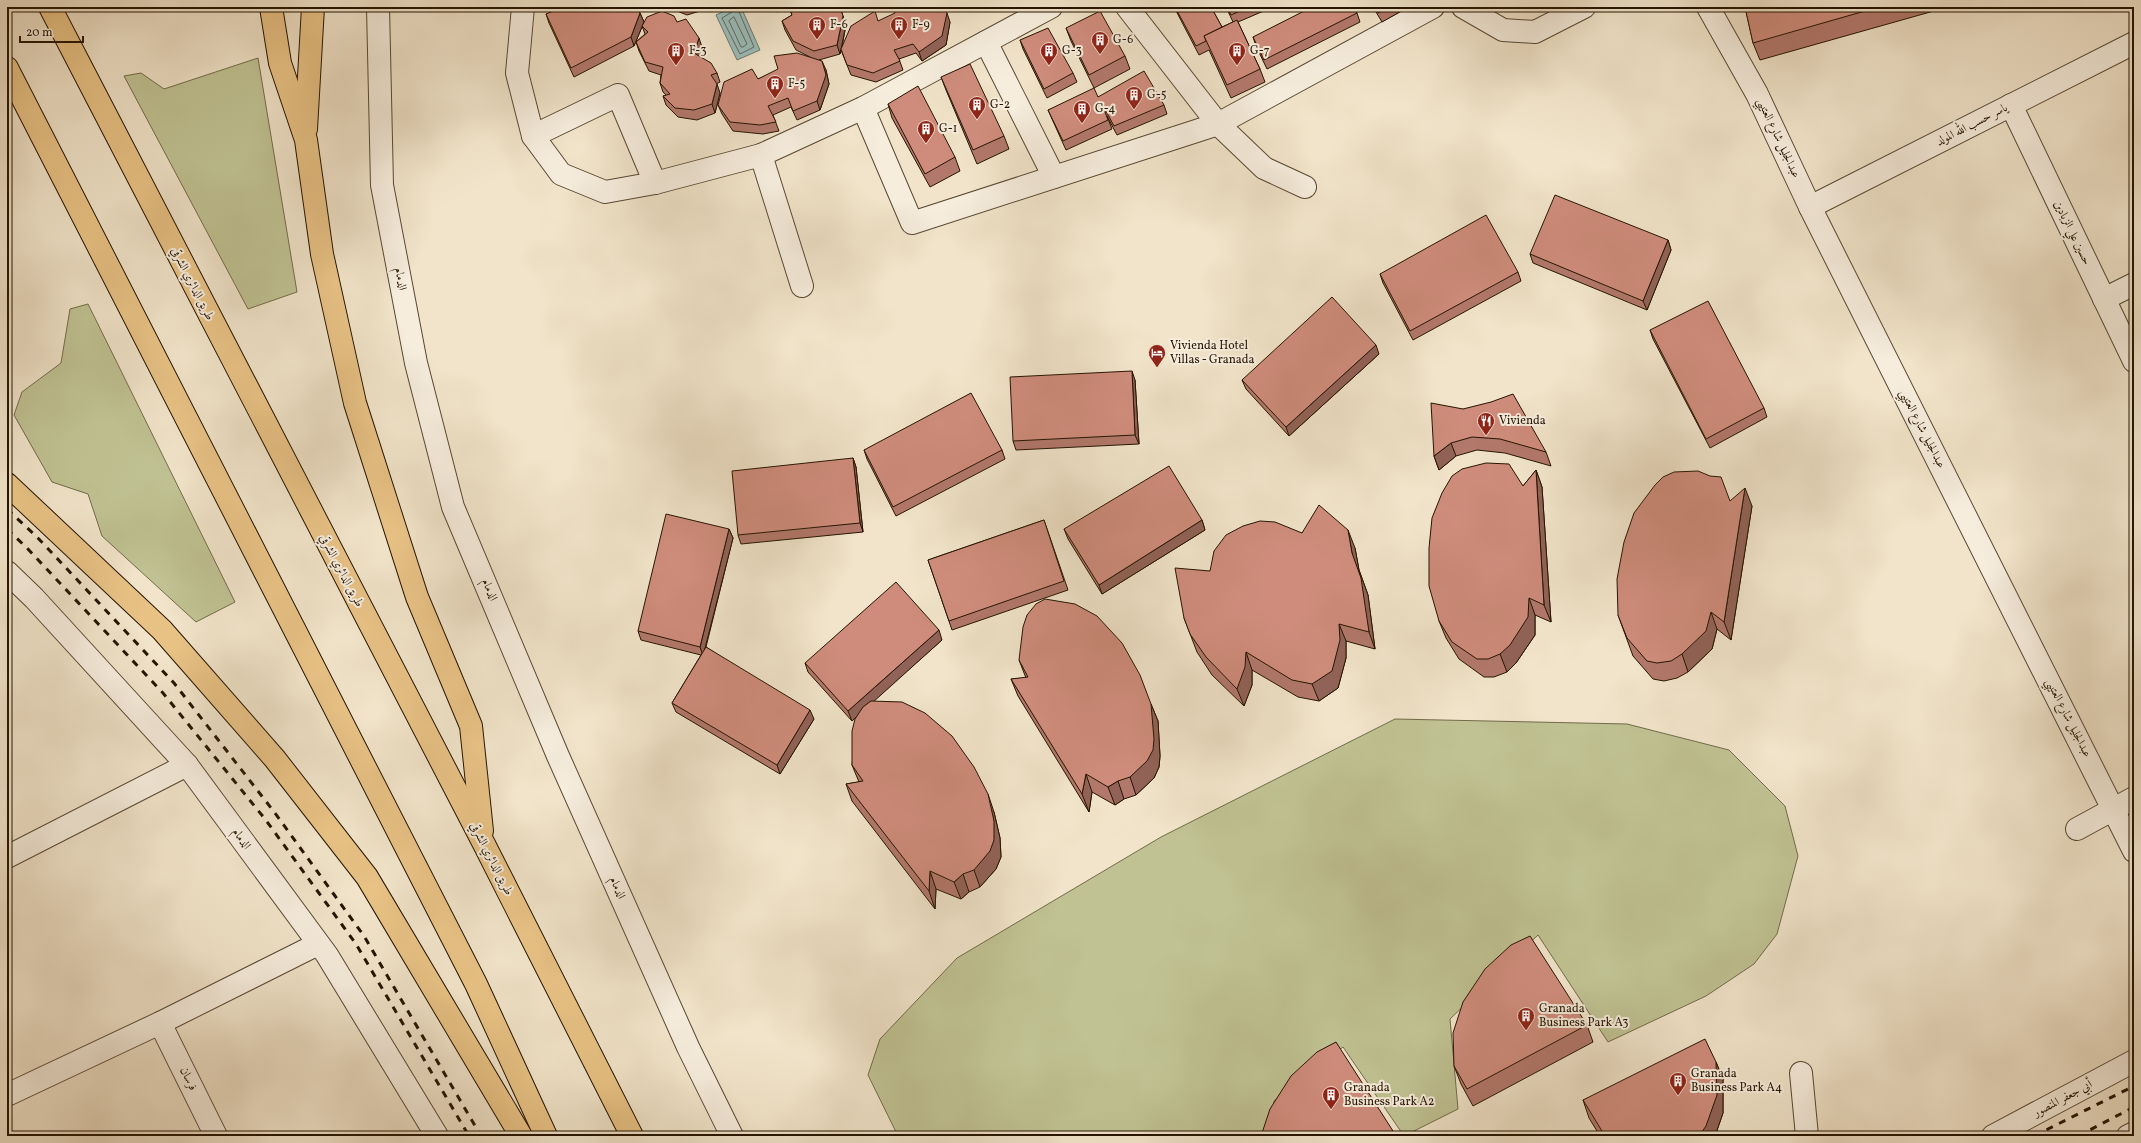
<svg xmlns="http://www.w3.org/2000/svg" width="2141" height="1143" font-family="Vollkorn,Amiri,serif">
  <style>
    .green { fill: #c0c293; stroke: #726b4a }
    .water { fill: #9bbebc; stroke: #6c7a71 }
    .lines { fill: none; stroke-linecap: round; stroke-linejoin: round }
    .shore { stroke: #60695e; stroke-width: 1 }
    .minor-casing { stroke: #584833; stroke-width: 24 }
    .highway-casing { stroke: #251401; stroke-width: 24 }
    .minor { stroke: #f6eddd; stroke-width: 22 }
    .highway { stroke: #e8c285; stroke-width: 22 }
    .rail { stroke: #251401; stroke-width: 3; stroke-dasharray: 7 7; stroke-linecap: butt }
    .wall { fill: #b2786b; stroke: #251401 }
    .shaded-wall { fill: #916257; stroke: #251401 }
    .building { fill: #cf8c7c; stroke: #251401 }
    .labels { text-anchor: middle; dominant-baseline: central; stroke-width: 4; stroke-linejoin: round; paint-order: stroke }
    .poi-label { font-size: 12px; fill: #251401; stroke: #f6eddd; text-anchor: start }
    .street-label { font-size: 12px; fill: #251401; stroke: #f6eddd }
  </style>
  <rect width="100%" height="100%" fill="#f1e4ca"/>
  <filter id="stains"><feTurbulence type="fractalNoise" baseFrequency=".005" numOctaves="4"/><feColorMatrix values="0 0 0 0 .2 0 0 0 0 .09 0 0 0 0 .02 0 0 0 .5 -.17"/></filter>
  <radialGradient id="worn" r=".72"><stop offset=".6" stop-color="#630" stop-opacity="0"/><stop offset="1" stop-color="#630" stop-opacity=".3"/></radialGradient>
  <!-- green -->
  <g class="green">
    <polygon points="258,58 297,292 248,309 124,76 141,73 164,89"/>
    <polygon points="88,304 235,602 196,622 102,536 88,494 52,482 14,415 22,392 61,363 70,309"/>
    <polygon points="1395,719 1627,724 1729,750 1785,806 1798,856 1777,934 1754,964 1706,996 1608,1042 1538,935 1450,1019 1458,1109 1404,1136 1343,1047 1274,1101 1268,1136 898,1136 868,1075 880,1039 957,958 1161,837"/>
  </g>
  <!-- water -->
  <polygon class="water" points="733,7 741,7 760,50 737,60 716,15"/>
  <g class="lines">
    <!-- shore -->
    <g class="shore">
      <polyline points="733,7 732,12 722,18 740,54 754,47 737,7"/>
      <polygon points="734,17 747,44 743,47 741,47 729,21"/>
    </g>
    <defs>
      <g id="minor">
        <polyline points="378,7 382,185 416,363 453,507 558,756 688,1047 732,1136"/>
        <polyline points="523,7 517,73 533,136 561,174 605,192 655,183 761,155 863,108 1051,7"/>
        <polyline points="1127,7 1218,124 1264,168 1305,187"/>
        <polyline points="1463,7 1503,30 1535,32 1584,7"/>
        <polyline points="1708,7 1757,94 1810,207 2134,851"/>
        <polyline points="986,42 1054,177"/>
        <polyline points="2011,105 2134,361"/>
        <polyline points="863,108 912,223 1218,124 1433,7"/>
        <polyline points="533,136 618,95 655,183"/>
        <polyline points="761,155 802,286"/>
        <polyline points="1810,207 2134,43"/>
        <polyline points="2104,299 2134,284"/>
        <polyline points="7,572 34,598 187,765 327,955 437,1136"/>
        <polyline points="2077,829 2134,798"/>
        <polyline points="7,857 187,765"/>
        <polyline points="160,1023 216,1136"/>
        <polyline points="1801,1073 1807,1136"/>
        <polyline points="7,1095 160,1023 318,944"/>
        <polyline points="1993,1136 2134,1061"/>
        <polyline points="2128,1136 2134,1133"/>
      </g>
      <g id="highway">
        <polyline points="50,7 484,844 632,1136"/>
        <polyline points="271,7 280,63 306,140 322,254 355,403 417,597 471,726 482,831"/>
        <polyline points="7,68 476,984 546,1136"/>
        <polyline points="306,129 313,7"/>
        <polyline points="7,484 162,630 275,759 367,877 521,1136"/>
      </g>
    </defs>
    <!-- minor casing -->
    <use href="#minor" class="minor-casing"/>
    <!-- highway casing -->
    <use href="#highway" class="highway-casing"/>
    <!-- minor -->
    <use href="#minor" class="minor"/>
    <!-- highway -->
    <use href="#highway" class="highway"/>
    <!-- rail -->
    <g class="rail">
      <polyline points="7,509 37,537 174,683 275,813 364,936 481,1136"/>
      <polyline points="7,529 27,548 163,693 265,819 356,944 469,1136"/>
      <polyline points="2034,1136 2134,1086"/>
      <polyline points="2078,1136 2134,1107"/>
    </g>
  </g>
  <!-- wall -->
  <g class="wall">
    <polygon points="667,7 713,7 687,15"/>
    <polygon points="775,7 840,7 846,25 842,47 878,21 950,22 946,45 922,61 916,53 899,59 903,70 876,82 851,75 841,50 840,54 819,60 826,70 829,84 820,110 797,120 791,107 773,115 779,131 763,134 733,131 722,114 718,105 758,79 810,57 796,50 785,30 782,21 792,15 789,8 777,12"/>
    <polygon points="985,7 1016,7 1011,9"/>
    <polygon points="1174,7 1211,7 1222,27 1233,22 1226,7 1273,7 1238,22 1260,69 1265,82 1231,98 1209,50 1199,55"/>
    <polygon points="1373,7 1405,7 1405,9 1382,22"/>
    <polygon points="1745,7 1948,7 1760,60 1753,43"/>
    <polygon points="640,13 644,22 634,46 574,77 549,23 546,14"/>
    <polygon points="1357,13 1360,22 1267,69 1256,46 1253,37"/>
    <polygon points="677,22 702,47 699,56 717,73 720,82 716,84 720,93 715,113 697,120 678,117 666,105 663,96 666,95 663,92 660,83 661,75 649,71 639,51 636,42 645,34 642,26"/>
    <polygon points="1066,28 1125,56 1130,69 1094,88 1071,41"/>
    <polygon points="1020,40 1073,73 1077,82 1047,98 1023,49"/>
    <polygon points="941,77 1004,136 1009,149 977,164 946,90"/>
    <polygon points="1098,97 1164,105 1167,114 1117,135 1107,116 1112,129 1066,150 1052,119 1048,110"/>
    <polygon points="888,104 955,157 960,171 930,187 892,118"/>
    <polygon points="1668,240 1671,250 1647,310 1533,263 1530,254"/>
    <polygon points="1518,272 1521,281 1413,340 1383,283 1380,274"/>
    <polygon points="1650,330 1764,408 1767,417 1710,448 1653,339"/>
    <polygon points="1379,354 1289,436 1246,389 1242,380"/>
    <polygon points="1135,380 1139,444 1016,450 1013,441"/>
    <polygon points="1463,409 1546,452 1551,466 1505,453 1477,450 1456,456 1439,470 1434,456"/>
    <polygon points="864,450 1002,450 1005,459 896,516 867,459"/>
    <polygon points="853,458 856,467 863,532 741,544 738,535"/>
    <polygon points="1536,470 1542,487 1551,622 1535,615 1535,635 1516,663 1507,672 1494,677 1484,677 1459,659 1446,638 1439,621 1523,486"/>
    <polygon points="1730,501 1752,506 1731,640 1717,629 1712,649 1688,672 1677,678 1664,681 1653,679 1633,656 1618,615"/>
    <polygon points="1044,520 1068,590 952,630 928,560"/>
    <polygon points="1202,520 1205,530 1102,594 1068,539 1064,529"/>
    <polygon points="729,529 733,538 706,647 814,719 780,774 676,712 672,703 701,655 641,640 638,631"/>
    <polygon points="1302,533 1355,548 1359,570 1368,595 1375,649 1346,641 1346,658 1338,688 1319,701 1298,697 1252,670 1252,685 1244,706 1212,675 1197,652 1184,618 1210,571"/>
    <polygon points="942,640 873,701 994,812 1000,838 1001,857 996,869 980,887 969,892 961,899 936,889 935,909 852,801 846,784 859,782 852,765 857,715 852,721 808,672 805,663"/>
    <polygon points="1019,660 1151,704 1158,721 1160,756 1159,767 1154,778 1136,795 1124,799 1115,805 1092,792 1089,812 1018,696 1011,679 1026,678"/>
    <polygon points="1587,1025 1593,1042 1473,1106 1461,1084 1454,1066"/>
    <polygon points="1716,1062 1723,1079 1723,1113 1715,1136 1600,1136 1589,1118 1583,1100"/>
    <polygon points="1393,1131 1395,1136 1261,1136"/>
  </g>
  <!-- shaded-wall -->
  <g class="shaded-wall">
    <polygon points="640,13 644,22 634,46 631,37"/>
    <polygon points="947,13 950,22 946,45 922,61 919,52"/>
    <polygon points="843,16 846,25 840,54 837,45"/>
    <polygon points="699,38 702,47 698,62 694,53"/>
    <polygon points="822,61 826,70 829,84 820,110 817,101"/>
    <polygon points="717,84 720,93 715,113 712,104"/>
    <polygon points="1668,240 1671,250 1647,310 1643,301"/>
    <polygon points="1376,345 1379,354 1289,436 1286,427"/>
    <polygon points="1132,371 1135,380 1139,444 1135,435"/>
    <polygon points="1451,443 1456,456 1439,470 1434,456"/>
    <polygon points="853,458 856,467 863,532 860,523"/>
    <polygon points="1536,470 1542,487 1551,622 1544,605"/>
    <polygon points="1745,488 1752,506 1731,640 1724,622"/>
    <polygon points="1202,520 1205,530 1102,594 1099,585"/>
    <polygon points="729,529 733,538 703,656 700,647"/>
    <polygon points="1348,530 1355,548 1359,570 1368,595 1375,649 1369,632 1352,553"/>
    <polygon points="1529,598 1535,615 1535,635 1516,663 1507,672 1500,654"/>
    <polygon points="1711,612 1717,629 1712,649 1688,672 1682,654"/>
    <polygon points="1339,624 1346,641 1346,658 1338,688 1319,701 1312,684"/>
    <polygon points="939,630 942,640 852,721 848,711"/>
    <polygon points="1246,652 1252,670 1252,685 1244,706 1237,689"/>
    <polygon points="1151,704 1158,721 1160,756 1159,767 1154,778 1136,795 1130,777"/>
    <polygon points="810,710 814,719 780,774 777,765"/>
    <polygon points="1086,774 1092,792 1089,812 1082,794"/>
    <polygon points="1118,781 1124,799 1115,805 1108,787"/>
    <polygon points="988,794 994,812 1000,838 1001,857 996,869 980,887 974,870"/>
    <polygon points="930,871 936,889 935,909 929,891"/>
    <polygon points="963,874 969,892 961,899 954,882"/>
    <polygon points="1716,1062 1723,1079 1723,1113 1715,1136 1699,1136"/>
  </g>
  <!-- building -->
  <g class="building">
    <polygon points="563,7 637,7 640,13 631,37 571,68 546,14"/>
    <polygon points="789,7 840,7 843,16 837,45 814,51 793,41 782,21 792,15"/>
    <polygon points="893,7 942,7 947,13 942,36 919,52 913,44 894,50 900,61 873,73 847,65 841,49 851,26 875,11 878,21 895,13"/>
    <polygon points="1175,7 1211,7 1222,27 1204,36 1206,41 1196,46"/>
    <polygon points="1227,7 1249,7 1231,15"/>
    <polygon points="1312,7 1354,7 1357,13 1264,60 1253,37"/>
    <polygon points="1375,7 1389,7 1378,13"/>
    <polygon points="1745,7 1879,7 1753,43"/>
    <polygon points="662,11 674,16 677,22 686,19 699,38 694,53 711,63 717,73 711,75 717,84 712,104 694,110 675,108 663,96 670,94 660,83 663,67 645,62 636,42 648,32 642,26 647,17"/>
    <polygon points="1100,11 1125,56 1089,75 1066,28"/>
    <polygon points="1237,20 1260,69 1227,85 1204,36"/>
    <polygon points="1048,28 1073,73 1044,89 1020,40"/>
    <polygon points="797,53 822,61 826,75 817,101 793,111 788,98 768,106 776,122 760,125 730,122 718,105 724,82 752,69 758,79 778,69 774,56"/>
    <polygon points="970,64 1004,136 973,150 941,77"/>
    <polygon points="1144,71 1164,105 1114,126 1102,104 1108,120 1063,141 1048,110 1094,88 1098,97"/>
    <polygon points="918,86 955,157 925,174 888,104"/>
    <polygon points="1555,195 1668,240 1643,301 1530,254"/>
    <polygon points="1486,215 1518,272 1410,331 1380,274"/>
    <polygon points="1332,297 1376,345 1286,427 1242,380"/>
    <polygon points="1708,301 1764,408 1706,439 1650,330"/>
    <polygon points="1132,371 1135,435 1013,441 1010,377"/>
    <polygon points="971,393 1002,450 893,507 864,450"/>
    <polygon points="1513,394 1546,452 1500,439 1472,437 1451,443 1434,456 1431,403 1463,409 1491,402"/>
    <polygon points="853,458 860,523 738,535 732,471"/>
    <polygon points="1486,463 1509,464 1523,486 1536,470 1544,605 1529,598 1528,617 1510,645 1500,654 1488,659 1477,659 1452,642 1439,621 1429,586 1429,548 1432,518 1442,493 1452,476 1462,469"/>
    <polygon points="1169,466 1202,520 1099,585 1064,529"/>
    <polygon points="1698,471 1710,476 1721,477 1730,501 1745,488 1724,622 1711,612 1706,631 1682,654 1671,661 1657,663 1647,661 1627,638 1618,615 1617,579 1624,542 1634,513 1655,485 1663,477 1674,472"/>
    <polygon points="1319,505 1348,530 1352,553 1361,578 1369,632 1339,624 1340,640 1332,671 1312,684 1292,680 1246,652 1245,667 1237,689 1206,657 1190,634 1184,618 1175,568 1210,571 1214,551 1226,535 1243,526 1260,521 1275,522 1302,533"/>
    <polygon points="666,514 729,529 700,647 638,631"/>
    <polygon points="1044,520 1064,581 949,621 928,560"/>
    <polygon points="896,582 939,630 848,711 805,663"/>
    <polygon points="1045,599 1075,604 1097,616 1122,643 1140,675 1151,704 1154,739 1153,750 1147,761 1130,777 1118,781 1108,787 1086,774 1082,794 1011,679 1028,677 1019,660 1023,627 1027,615 1036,604"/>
    <polygon points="706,647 810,710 777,765 672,703"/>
    <polygon points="871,701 902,702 925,713 952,736 974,767 988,794 994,821 994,840 990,851 974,870 963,874 954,882 930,871 929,891 846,784 863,781 852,765 852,731 855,719 863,707"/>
    <polygon points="1530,936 1587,1025 1467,1089 1454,1066 1453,1033 1463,1002 1485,969 1511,945"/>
    <polygon points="1705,1039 1716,1062 1717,1095 1706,1126 1699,1136 1605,1136 1583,1100"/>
    <polygon points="1336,1042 1393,1131 1385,1136 1261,1136 1270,1109 1291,1076 1317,1052"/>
  </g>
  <!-- icons -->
  <defs>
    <symbol id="building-pin" viewBox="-11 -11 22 30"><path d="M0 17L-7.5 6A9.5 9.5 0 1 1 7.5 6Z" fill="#8f2418" stroke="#f6eddd"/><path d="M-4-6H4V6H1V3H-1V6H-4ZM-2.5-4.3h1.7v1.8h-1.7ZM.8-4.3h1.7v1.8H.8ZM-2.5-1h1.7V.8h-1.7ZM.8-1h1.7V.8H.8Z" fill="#fff"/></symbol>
    <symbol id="hotel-pin" viewBox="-11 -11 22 30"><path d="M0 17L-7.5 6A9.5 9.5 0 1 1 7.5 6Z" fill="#8f2418" stroke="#f6eddd"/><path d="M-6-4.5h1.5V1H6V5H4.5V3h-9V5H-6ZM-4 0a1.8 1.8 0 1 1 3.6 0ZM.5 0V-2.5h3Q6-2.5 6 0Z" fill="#fff"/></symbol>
    <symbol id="restaurant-pin" viewBox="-11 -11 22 30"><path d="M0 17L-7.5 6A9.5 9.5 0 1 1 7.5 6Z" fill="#8f2418" stroke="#f6eddd"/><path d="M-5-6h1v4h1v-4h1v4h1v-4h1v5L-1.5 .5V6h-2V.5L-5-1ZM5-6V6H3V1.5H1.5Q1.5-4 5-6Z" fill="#fff"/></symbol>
  </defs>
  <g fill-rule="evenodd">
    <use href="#building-pin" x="807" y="15" width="20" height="27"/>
    <use href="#building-pin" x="889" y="15" width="20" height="27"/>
    <use href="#building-pin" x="1090" y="30" width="20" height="27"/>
    <use href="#building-pin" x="666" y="41" width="20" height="27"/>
    <use href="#building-pin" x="1039" y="41" width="20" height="27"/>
    <use href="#building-pin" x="1227" y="41" width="20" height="27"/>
    <use href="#building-pin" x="765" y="74" width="20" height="27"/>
    <use href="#building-pin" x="1124" y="85" width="20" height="27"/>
    <use href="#building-pin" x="967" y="95" width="20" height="27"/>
    <use href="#building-pin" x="1072" y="99" width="20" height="27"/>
    <use href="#building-pin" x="916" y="119" width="20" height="27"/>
    <use href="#hotel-pin" x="1147" y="343" width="20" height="27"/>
    <use href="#restaurant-pin" x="1476" y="411" width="20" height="27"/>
    <use href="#building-pin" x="1516" y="1006" width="20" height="27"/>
    <use href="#building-pin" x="1668" y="1071" width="20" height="27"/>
    <use href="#building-pin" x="1321" y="1085" width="20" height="27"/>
  </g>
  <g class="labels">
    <!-- poi labels -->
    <g class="poi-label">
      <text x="830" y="25">F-6</text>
      <text x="912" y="25">F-9</text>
      <text x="1113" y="40">G-6</text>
      <text x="689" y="51">F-3</text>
      <text x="1062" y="51">G-3</text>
      <text x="1250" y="51">G-7</text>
      <text x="788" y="84">F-5</text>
      <text x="1147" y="95">G-5</text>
      <text x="990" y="105">G-2</text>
      <text x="1095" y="109">G-4</text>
      <text x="939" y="129">G-1</text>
      <text x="1170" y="346">Vivienda Hotel<tspan x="1170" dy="14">Villas - Granada</tspan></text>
      <text x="1499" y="421">Vivienda</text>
      <text x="1539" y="1009">Granada<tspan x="1539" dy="14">Business Park A3</tspan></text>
      <text x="1691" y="1074">Granada<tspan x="1691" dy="14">Business Park A4</tspan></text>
      <text x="1344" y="1088">Granada<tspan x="1344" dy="14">Business Park A2</tspan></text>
    </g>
    <!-- street labels -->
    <g class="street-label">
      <text transform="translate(1972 125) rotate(-27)">ياسر حسب الله المولد</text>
      <text transform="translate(1778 138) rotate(65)">عبدالجليل شارع العتيبي</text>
      <text transform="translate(2072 233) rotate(64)">حسين علي الزبادين</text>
      <text transform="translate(400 279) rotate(79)">الدمام</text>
      <text transform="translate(192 284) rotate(63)">طريق الدائري الشرقي</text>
      <text transform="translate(1922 429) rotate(63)">عبدالجليل شارع العتيبي</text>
      <text transform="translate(341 571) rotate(62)">طريق الدائري الشرقي</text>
      <text transform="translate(489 590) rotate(67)">الدمام</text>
      <text transform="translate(2068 718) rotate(63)">عبدالجليل شارع العتيبي</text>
      <text transform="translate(241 839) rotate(54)">الدمام</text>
      <text transform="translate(491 859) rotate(63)">طريق الدائري الشرقي</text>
      <text transform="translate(617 888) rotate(66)">الدمام</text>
      <text transform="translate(188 1079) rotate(64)">فرسان</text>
      <text transform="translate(2063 1099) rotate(-28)">أبي جعفر المنصور</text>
    </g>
  </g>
  <!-- margin -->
  <rect width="2141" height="1143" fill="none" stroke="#f1e4ca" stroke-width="24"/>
  <rect x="8" y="8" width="2125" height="1127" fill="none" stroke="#251401" stroke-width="2"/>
  <rect x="12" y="12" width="2117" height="1119" fill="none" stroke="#251401"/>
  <!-- scale -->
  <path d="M20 36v6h63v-6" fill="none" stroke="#251401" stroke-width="2"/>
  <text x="26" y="36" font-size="12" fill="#251401" stroke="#f6eddd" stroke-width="3" paint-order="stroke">20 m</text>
  <rect width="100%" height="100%" filter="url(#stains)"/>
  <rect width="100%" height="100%" fill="url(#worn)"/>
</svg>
